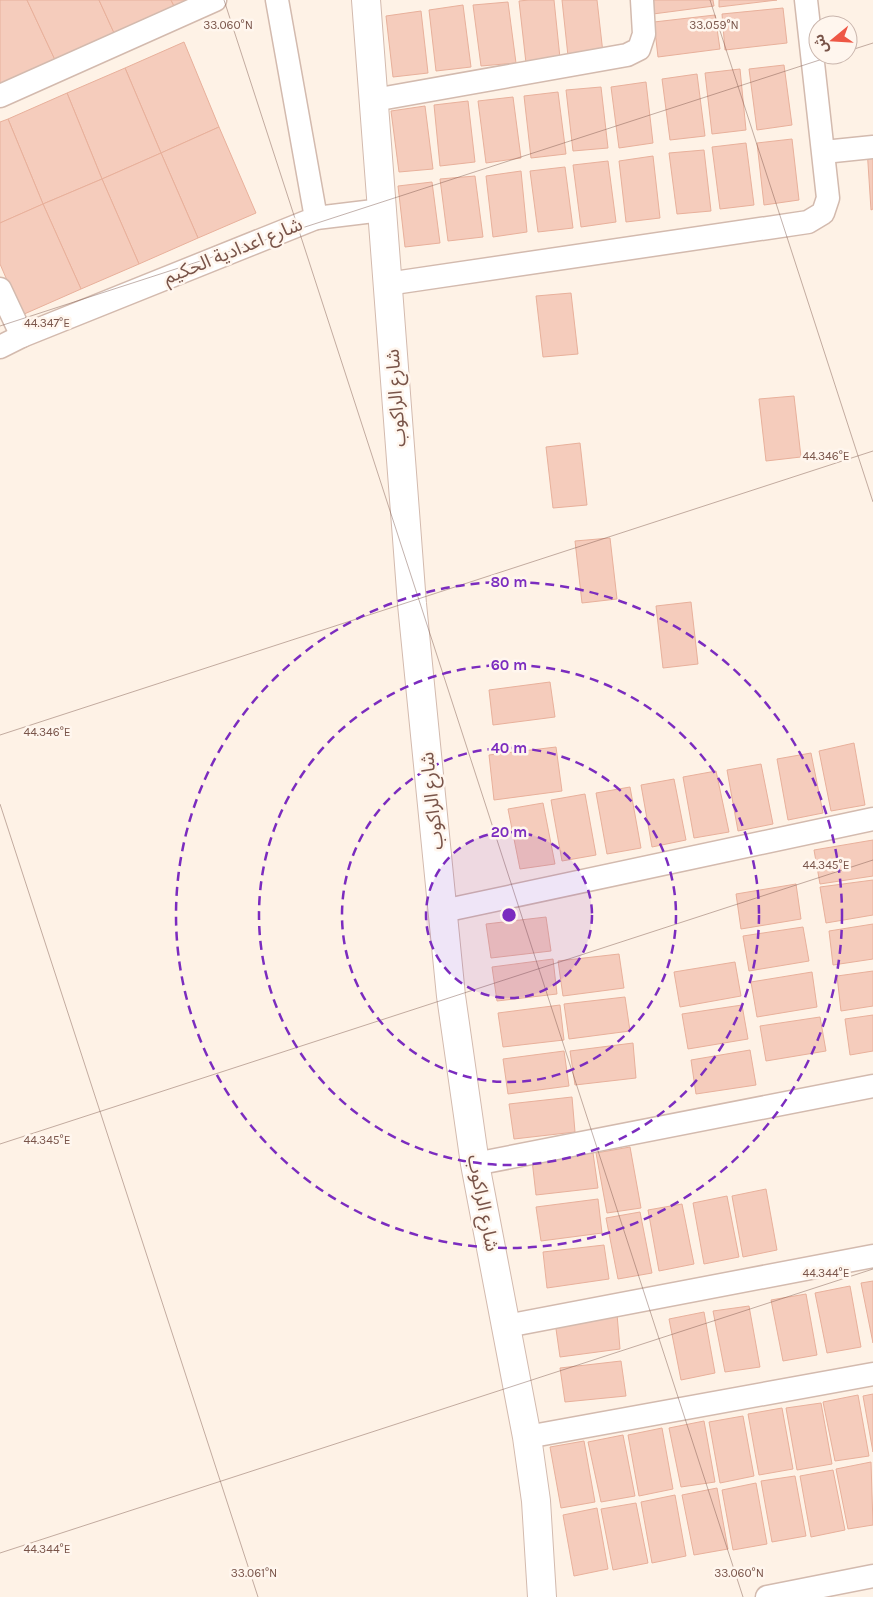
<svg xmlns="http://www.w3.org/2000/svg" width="873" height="1597" font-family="Karla,'Noto Sans Arabic',sans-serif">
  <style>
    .building { fill: #f5ccbc; stroke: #e8b09b }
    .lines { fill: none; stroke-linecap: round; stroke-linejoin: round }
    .minor-casing { stroke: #d3baae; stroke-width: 25 }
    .tertiary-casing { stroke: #d3baae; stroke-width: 30 }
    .minor { stroke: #fff; stroke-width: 22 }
    .tertiary { stroke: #fff; stroke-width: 28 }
    .ticks { fill: none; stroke: #795449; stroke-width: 1; stroke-opacity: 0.45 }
    .ring { fill: none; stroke: #7b2cbf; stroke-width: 2.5; stroke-dasharray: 9 6 }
    .labels { text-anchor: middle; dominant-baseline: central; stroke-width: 5; stroke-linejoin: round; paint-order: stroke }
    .street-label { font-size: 19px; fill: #795449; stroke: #fff6ee }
    .ticks-label { font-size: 12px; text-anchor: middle; fill: #795449; stroke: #fff6ee; stroke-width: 5; stroke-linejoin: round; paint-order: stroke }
    .centre { fill: #7b2cbf; stroke: #fff6ee; stroke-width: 2.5 }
    .ring-label { font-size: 15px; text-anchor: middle; font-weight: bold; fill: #7b2cbf; stroke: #fff6ee; stroke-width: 5; stroke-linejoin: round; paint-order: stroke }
  </style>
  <rect width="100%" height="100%" fill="#fef2e6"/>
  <!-- building -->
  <g class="building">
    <polygon points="0,0 27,0 56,62 0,87"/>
    <polygon points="27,0 99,0 115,35 56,62"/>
    <polygon points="99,0 171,0 175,8 115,35"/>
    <polygon points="171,0 191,0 175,8"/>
    <polygon points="529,0 554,0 560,58 526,63 519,1"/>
    <polygon points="562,0 597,0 603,53 568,56"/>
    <polygon points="651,0 713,0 714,6 653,14"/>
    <polygon points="719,0 777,0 719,7"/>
    <polygon points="508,2 516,63 481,66 473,5"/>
    <polygon points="463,5 471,67 436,71 429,10"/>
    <polygon points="783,8 787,43 725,50 722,14"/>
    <polygon points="421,11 428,73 393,77 386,16"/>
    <polygon points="715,15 720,49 658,57 654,22"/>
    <polygon points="184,42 219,127 161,153 125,68"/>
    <polygon points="784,65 792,125 757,130 749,69"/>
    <polygon points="125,68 161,153 102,179 67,93"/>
    <polygon points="740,69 746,130 712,134 705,73"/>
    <polygon points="697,74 705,136 670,140 662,79"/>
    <polygon points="646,82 653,143 619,148 611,87"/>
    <polygon points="601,87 608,148 573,151 566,90"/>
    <polygon points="558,92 566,154 531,158 524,96"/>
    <polygon points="67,93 102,179 43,204 8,119"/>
    <polygon points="513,97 521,158 486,163 478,101"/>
    <polygon points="468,101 475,162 440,166 434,105"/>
    <polygon points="425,106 433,169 399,172 391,111"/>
    <polygon points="8,119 43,204 0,223 0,122"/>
    <polygon points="219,127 256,213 198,238 161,153"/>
    <polygon points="792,139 799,200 764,205 757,143"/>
    <polygon points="746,143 754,205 720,209 712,147"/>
    <polygon points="867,148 873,148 873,209 871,210"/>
    <polygon points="704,150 711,211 677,214 669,153"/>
    <polygon points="161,153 198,238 139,264 102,179"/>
    <polygon points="653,156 660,218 626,222 619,161"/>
    <polygon points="608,161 616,222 581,227 573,165"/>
    <polygon points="565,167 573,228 538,232 530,171"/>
    <polygon points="521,171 527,232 493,237 486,176"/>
    <polygon points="475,176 483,237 448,241 440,179"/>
    <polygon points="102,179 139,264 81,289 43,204"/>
    <polygon points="432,182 440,243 405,247 398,186"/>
    <polygon points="43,204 81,289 22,315 0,264 0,223"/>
    <polygon points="571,293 578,354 543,357 536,296"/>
    <polygon points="794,396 801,457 766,461 759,399"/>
    <polygon points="580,443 587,505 553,508 546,447"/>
    <polygon points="610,538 617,599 582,603 575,541"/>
    <polygon points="691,602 698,664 663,668 656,606"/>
    <polygon points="550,682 555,717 493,725 489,690"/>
    <polygon points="854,743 865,805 831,811 819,751"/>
    <polygon points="556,747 562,791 494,800 489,755"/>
    <polygon points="811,753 823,813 788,820 777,759"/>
    <polygon points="761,764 773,824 738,831 727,770"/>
    <polygon points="716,771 729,832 694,838 683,777"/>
    <polygon points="674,779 686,840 652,847 641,785"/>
    <polygon points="630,787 641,848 607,854 596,793"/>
    <polygon points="585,794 596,855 562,861 551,800"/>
    <polygon points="543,803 555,864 520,869 508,809"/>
    <polygon points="873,840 873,876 820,884 814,850"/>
    <polygon points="873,880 873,915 826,923 820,887"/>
    <polygon points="796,884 801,919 741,929 736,894"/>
    <polygon points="546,917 551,951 491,958 486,924"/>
    <polygon points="873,924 873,959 833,965 829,931"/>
    <polygon points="803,927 809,961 749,971 743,936"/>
    <polygon points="619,954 624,988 563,996 558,961"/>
    <polygon points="553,959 557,994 497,1001 492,967"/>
    <polygon points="735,962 741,996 680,1007 674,972"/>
    <polygon points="873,971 873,1006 841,1011 837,976"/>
    <polygon points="812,972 817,1007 757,1017 751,982"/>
    <polygon points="625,997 630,1031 569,1039 564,1004"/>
    <polygon points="560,1005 564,1040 503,1047 498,1013"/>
    <polygon points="742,1005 748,1039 688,1049 682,1014"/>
    <polygon points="873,1015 873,1051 850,1055 845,1019"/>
    <polygon points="820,1017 826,1051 766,1061 760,1026"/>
    <polygon points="633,1043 636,1078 575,1085 570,1051"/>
    <polygon points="750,1050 756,1085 696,1094 691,1060"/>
    <polygon points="564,1051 569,1086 508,1094 503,1059"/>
    <polygon points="572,1097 575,1132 514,1139 509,1104"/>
    <polygon points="630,1147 641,1208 607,1213 596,1153"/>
    <polygon points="593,1153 598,1188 536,1195 532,1160"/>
    <polygon points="766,1189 777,1250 743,1257 732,1196"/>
    <polygon points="727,1196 739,1257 704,1264 693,1203"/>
    <polygon points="598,1199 602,1233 541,1241 536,1207"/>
    <polygon points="682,1204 694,1264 659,1271 648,1210"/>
    <polygon points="640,1212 652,1273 618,1279 606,1218"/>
    <polygon points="604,1245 609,1279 547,1288 543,1252"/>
    <polygon points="873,1281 873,1343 861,1283"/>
    <polygon points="850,1286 861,1347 827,1353 815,1293"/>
    <polygon points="806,1294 817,1355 783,1361 771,1300"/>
    <polygon points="749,1306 760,1367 725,1372 713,1311"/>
    <polygon points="704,1312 715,1373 681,1380 669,1319"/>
    <polygon points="617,1314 620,1349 560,1357 555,1322"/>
    <polygon points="621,1361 626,1396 565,1402 560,1368"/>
    <polygon points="873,1394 873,1452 863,1396"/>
    <polygon points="858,1395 869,1456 835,1461 823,1402"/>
    <polygon points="821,1403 832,1464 797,1470 786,1408"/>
    <polygon points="782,1408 793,1469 759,1475 748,1414"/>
    <polygon points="743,1416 754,1476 720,1483 709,1422"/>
    <polygon points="704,1421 715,1482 681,1487 669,1428"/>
    <polygon points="662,1428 673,1489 639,1496 628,1435"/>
    <polygon points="623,1435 635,1496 601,1502 588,1442"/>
    <polygon points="584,1441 595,1502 561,1508 550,1447"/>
    <polygon points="871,1462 873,1525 848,1529 836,1469"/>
    <polygon points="833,1470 845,1530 811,1537 800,1476"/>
    <polygon points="795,1476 806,1536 772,1542 761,1481"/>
    <polygon points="756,1483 767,1544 733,1550 722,1490"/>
    <polygon points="717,1488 728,1549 694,1555 682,1495"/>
    <polygon points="675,1495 686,1556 652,1563 641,1502"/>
    <polygon points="636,1503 648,1563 613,1570 601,1509"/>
    <polygon points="597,1508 608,1569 574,1576 563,1515"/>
  </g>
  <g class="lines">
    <defs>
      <g id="minor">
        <polyline points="0,96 215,0"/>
        <polyline points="374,100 627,55 639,49 644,34 642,0"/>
        <polyline points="824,152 873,147"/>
        <polyline points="316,218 382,210"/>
        <polyline points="387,284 808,222 823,213 828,198 806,0"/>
        <polyline points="0,289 22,336"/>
        <polyline points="0,347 22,336 316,218 277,0"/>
        <polyline points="443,911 873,819"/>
        <polyline points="475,1164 873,1086"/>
        <polyline points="507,1326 873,1256"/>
        <polyline points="527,1437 873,1374"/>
        <polyline points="767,1597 873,1576"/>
      </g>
      <polyline id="tertiary" points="366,0 412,604 451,996 475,1164 527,1437 536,1501 542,1597"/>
    </defs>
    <!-- minor casing -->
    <use href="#minor" class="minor-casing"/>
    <!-- tertiary casing -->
    <use href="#tertiary" class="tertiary-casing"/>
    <!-- minor -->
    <use href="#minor" class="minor"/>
    <!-- tertiary -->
    <use href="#tertiary" class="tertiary"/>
  </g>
  <!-- ticks -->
  <path class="ticks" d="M224,0l519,1597M710,0l163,502M848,51l25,-8M0,326l835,-271M0,735l873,-284M0,804l258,793M0,1144l873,-284M0,1553l873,-284"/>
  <!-- distance rings -->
  <circle cx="509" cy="915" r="83" fill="#7b2cbf" fill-opacity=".12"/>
  <g class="ring">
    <circle cx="509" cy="915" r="83"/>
    <circle cx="509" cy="915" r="167"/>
    <circle cx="509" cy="915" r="250"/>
    <circle cx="509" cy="915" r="333"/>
  </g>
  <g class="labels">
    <!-- street labels -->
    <g class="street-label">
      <text transform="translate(233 251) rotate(-22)">شارع اعدادية الحكيم</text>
      <text transform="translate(396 398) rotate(-94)">شارع الراكوب</text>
      <text transform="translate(432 801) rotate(-96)">شارع الراكوب</text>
      <text transform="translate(483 1203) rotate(79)">شارع الراكوب</text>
    </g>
  </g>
  <g class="ticks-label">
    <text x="228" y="29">33.060°N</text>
    <text x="714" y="29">33.059°N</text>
    <text x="47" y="327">44.347°E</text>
    <text x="826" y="460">44.346°E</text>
    <text x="47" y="736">44.346°E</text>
    <text x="826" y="869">44.345°E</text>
    <text x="47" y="1144">44.345°E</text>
    <text x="826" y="1277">44.344°E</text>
    <text x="47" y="1553">44.344°E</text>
    <text x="254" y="1577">33.061°N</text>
    <text x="739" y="1577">33.060°N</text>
  </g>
  <circle cx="509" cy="915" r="8" class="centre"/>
  <g class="ring-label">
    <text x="509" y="587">80 m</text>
    <text x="509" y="670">60 m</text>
    <text x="509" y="753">40 m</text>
    <text x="509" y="837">20 m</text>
  </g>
  <!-- north arrow -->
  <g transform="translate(833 40) rotate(252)"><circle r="24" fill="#fff6ee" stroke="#c9b5ac"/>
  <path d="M0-4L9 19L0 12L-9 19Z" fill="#ee5745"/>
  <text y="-8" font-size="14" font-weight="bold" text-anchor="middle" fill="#795449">ش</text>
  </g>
</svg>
